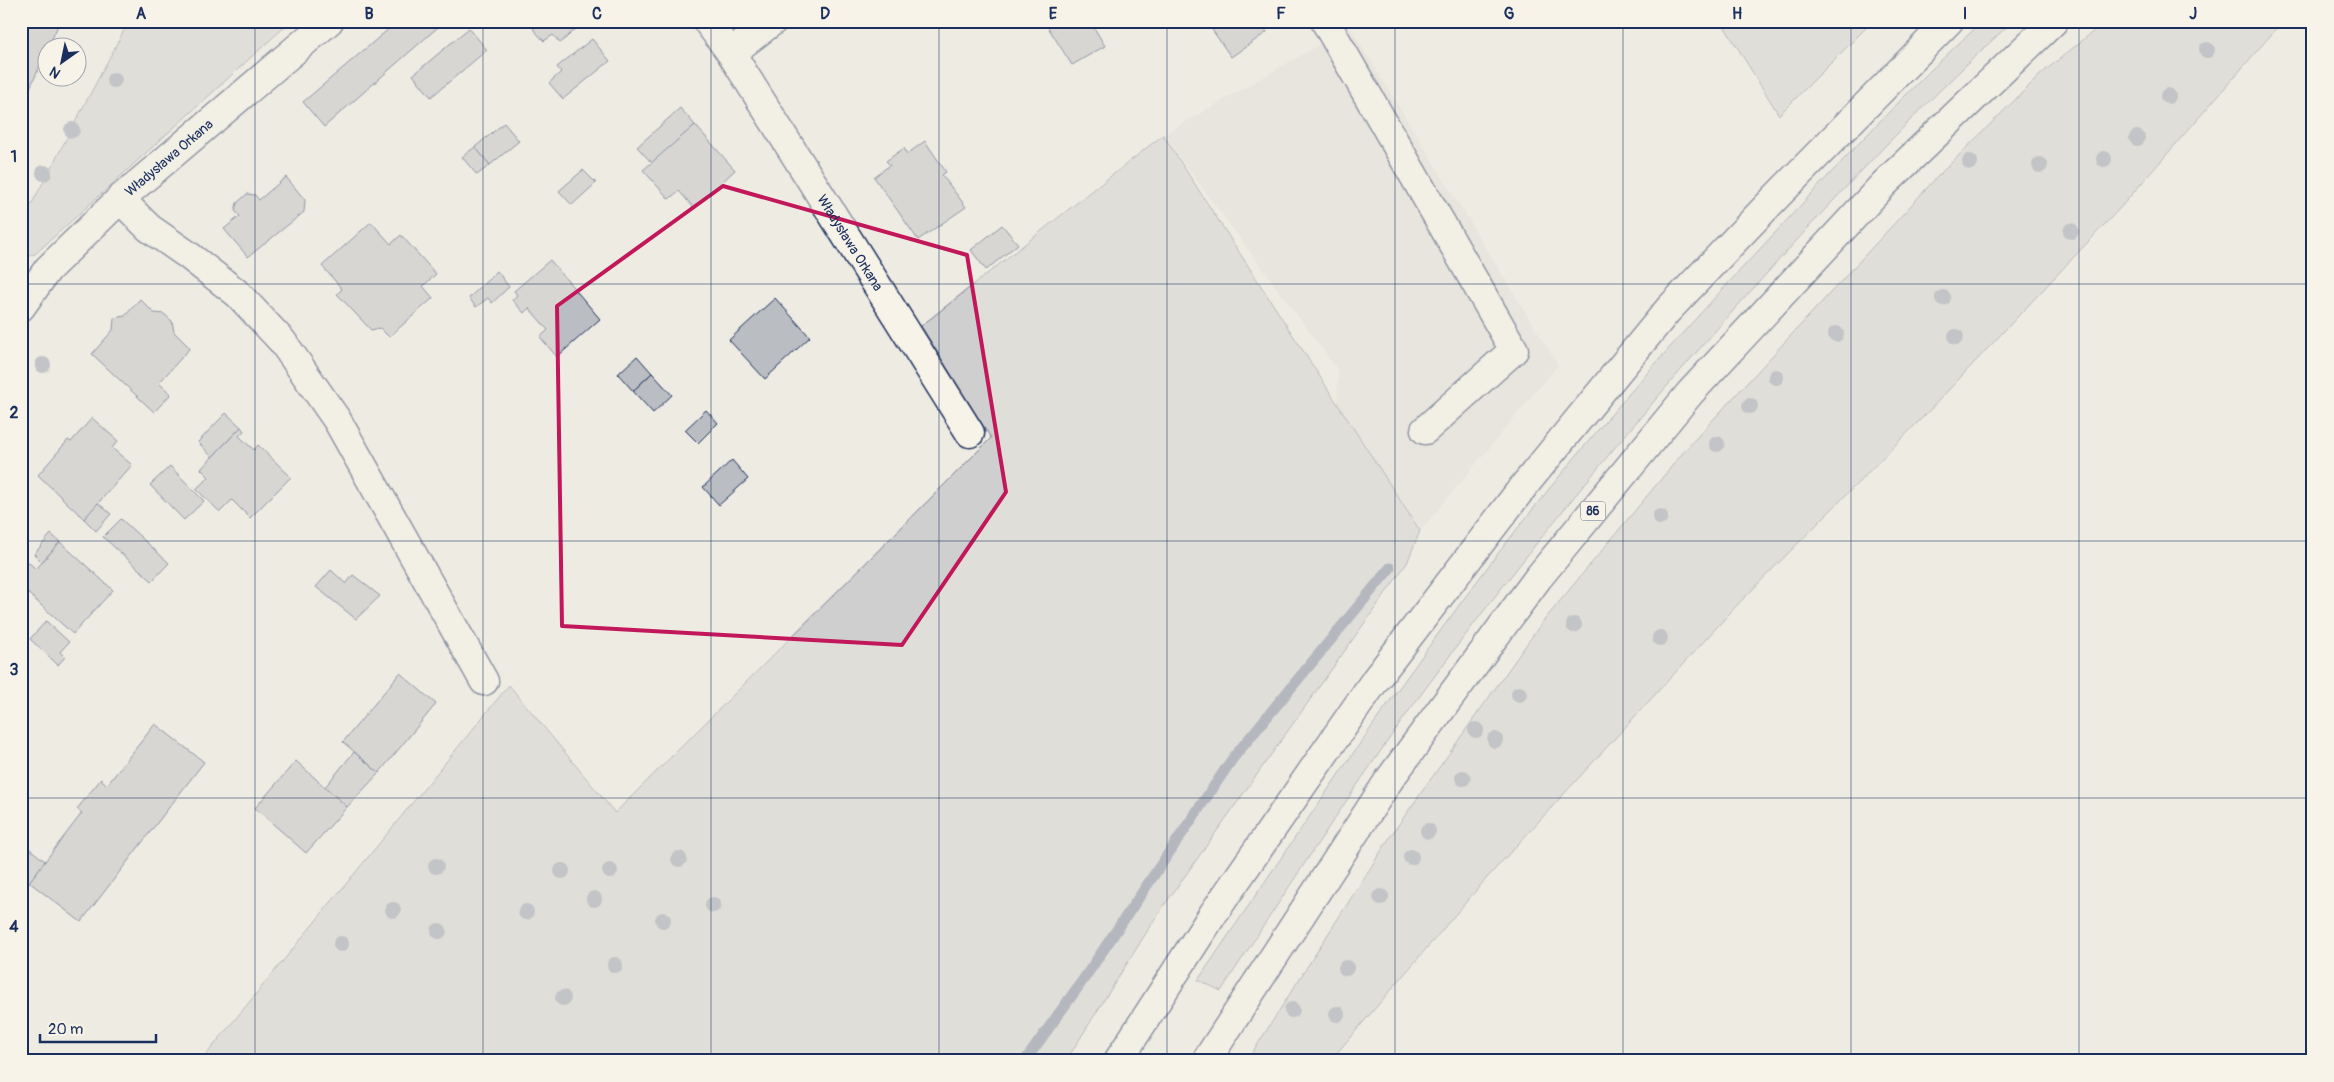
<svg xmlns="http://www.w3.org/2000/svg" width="2334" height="1082" font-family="Pangolin,sans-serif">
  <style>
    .built { fill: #deddd8 }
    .green { fill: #cfcfcf; stroke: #757f96 }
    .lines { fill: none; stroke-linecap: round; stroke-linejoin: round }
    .stream { stroke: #6e7992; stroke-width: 11 }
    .building { fill: #babdc2; stroke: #1b2f5e }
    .minor-casing { stroke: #1b2f5e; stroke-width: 31 }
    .major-casing { stroke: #1b2f5e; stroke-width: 31 }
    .minor { stroke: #f7f3e8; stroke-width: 28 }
    .major { stroke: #f7f3e8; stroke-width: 28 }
    .tree { fill: #8e95a6 }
    .marked { fill: none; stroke: #c2185b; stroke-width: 4; stroke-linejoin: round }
    .grid { fill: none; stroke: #1b2f5e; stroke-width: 1; stroke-opacity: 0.55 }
    .labels { text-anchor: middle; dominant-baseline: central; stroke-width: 4.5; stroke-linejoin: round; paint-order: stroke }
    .shield { fill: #f7f3e8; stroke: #5d6a87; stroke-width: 1 }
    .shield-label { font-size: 12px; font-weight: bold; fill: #1b2f5e }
    .street-label { font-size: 14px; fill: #1b2f5e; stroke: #f7f3e8 }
    .neatline { fill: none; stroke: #1b2f5e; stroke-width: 2 }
    .grid-label { font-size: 16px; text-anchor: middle; font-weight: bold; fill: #1b2f5e }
  </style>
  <rect width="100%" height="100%" fill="#eeebe2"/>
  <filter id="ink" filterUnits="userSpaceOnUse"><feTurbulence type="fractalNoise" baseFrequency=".02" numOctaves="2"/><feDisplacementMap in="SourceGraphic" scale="10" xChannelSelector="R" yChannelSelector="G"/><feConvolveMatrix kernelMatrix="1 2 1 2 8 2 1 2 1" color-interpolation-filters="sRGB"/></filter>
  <g filter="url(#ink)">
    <!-- built -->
    <polygon class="built" points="1350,27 1558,365 1420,531 1389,553 1335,480 1338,370 1163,135"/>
    <!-- green -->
    <g class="green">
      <polygon points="129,21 291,21 35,254 21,259 21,224"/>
      <polygon points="1721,21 1873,21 1779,115"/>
      <path d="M1983,21h30c-90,82 -174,172 -255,262 -123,136 -239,277 -347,425 -66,92 -128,188 -190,283l-23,-11c88,-129 175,-259 268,-384 94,-127 199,-246 307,-361 68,-73 136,-147 210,-214z"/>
      <polygon points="2106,21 2283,21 2120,208 1925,415 1739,603 1485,880 1330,1061 1247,1061 1394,831 1541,624 1686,449 1939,175 2041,74"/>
      <polygon points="1163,135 1420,531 1407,563 1158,914 1066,1061 201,1061 509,685 615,813 991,438 921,326"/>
    </g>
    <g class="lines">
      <!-- stream -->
      <polyline class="stream" points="1025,1061 1083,980 1233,758 1390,568"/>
    </g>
    <!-- building -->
    <g class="building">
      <polygon points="21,21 60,21 21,108"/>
      <polygon points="398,21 445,21 324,127 303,102"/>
      <polygon points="542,21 585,21 560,43 553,35 544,41 533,29"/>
      <polygon points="1044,21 1090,21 1105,46 1072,65"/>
      <polygon points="1206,21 1259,21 1267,32 1231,57"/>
      <polygon points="469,28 487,50 431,97 413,75"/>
      <polygon points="592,39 610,61 563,99 549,83 561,72 557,67"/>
      <polygon points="680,108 695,125 652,163 637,147"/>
      <polygon points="504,123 519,141 490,165 475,147"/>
      <polygon points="695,125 735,170 694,208 679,191 669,199 643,170"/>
      <polygon points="925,141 946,172 942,175 966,207 918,240 874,177 890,165 886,161 904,148 907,154"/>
      <polygon points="475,147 490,165 477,175 462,157"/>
      <polygon points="583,170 596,183 572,205 559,191"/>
      <polygon points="286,177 305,200 304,212 248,257 224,229 240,216 235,211 237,203 247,194 255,195 259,200"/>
      <polygon points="371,222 391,244 401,235 436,274 423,286 433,298 389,337 380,328 371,330 337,294 342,289 322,266"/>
      <polygon points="1002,225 1018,244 986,270 971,250"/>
      <polygon points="550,260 600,319 557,357 540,337 548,330 529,308 524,313 512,300 517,295 514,291"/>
      <polygon points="497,271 509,287 492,303 488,298 476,307 469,298"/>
      <polygon points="775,298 810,337 765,379 729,340"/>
      <polygon points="140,299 154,313 164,314 172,321 174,332 190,348 159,383 171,394 154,412 92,354 113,330 114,318 125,316"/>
      <polygon points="637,356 652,373 633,391 618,374"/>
      <polygon points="652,373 672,395 653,413 633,391"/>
      <polygon points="706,410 718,423 698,443 685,430"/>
      <polygon points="226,413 241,427 212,457 198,442"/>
      <polygon points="92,418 118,441 112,448 132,465 84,519 38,475 68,440 71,442"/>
      <polygon points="241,427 244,431 239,436 254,450 258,445 291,477 250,518 232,500 220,512 196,489 209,477 201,469"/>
      <polygon points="732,460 748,479 719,505 703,487"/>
      <polygon points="170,466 204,501 184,520 150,485"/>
      <polygon points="98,503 111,514 96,531 84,519"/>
      <polygon points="121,519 169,563 152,581 103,537"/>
      <polygon points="51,534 60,542 42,562 34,554"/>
      <polygon points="60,542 113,590 73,634 21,587 21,556 36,569"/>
      <polygon points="331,570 346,584 353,575 380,596 356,619 316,587"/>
      <polygon points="46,621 69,642 60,652 65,657 58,665 30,639"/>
      <polygon points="400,673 436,704 379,773 343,742"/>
      <polygon points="155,724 204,762 81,922 29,882 82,813 77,809 101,779 107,785"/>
      <polygon points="354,752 379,773 347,807 325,787"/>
      <polygon points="296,761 347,807 306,853 255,808"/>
      <polygon points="21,842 45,861 29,882 21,876"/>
    </g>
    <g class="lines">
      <defs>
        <g id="minor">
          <path id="s1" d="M707,21l24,32 239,380"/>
          <polyline points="1325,21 1514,350 1425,430"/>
          <polyline points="731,53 773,21"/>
          <polyline points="120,199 149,228 188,255 238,294 282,341 337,420 484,681"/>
          <path id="s2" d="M21,307l27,-38 72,-70 209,-178"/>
        </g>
        <g id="major">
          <polyline points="1118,1061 1213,914 1376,679 1523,487 1668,310 1775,198 1949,21"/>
          <polyline points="1206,1061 1389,780 1538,578 1690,393 1884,184 2054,21"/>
        </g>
      </defs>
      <!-- minor casing -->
      <use href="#minor" class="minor-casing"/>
      <!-- major casing -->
      <use href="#major" class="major-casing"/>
      <!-- minor -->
      <use href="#minor" class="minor"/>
      <!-- major -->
      <use href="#major" class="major"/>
    </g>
    <!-- trees -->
    <g class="tree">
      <circle cx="2207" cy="50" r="8"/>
      <circle cx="114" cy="80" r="8"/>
      <circle cx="2168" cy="96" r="8"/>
      <circle cx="72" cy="130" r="8"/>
      <circle cx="2137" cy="138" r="8"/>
      <circle cx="2104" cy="159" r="8"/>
      <circle cx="1970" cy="162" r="8"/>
      <circle cx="2040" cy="165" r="8"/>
      <circle cx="44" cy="173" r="8"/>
      <circle cx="2071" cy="231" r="8"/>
      <circle cx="1943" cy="298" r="8"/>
      <circle cx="1836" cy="334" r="8"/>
      <circle cx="1956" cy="337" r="8"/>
      <circle cx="43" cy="365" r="8"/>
      <circle cx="1776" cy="377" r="8"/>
      <circle cx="1750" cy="406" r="8"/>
      <circle cx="1717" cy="444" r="8"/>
      <circle cx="1660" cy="517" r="8"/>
      <circle cx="1574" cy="625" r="8"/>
      <circle cx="1660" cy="638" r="8"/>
      <circle cx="1519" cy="694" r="8"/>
      <circle cx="1476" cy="730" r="8"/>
      <circle cx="1495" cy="740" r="8"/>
      <circle cx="1463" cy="778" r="8"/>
      <circle cx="1428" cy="831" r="8"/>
      <circle cx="1411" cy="857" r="8"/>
      <circle cx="679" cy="859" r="8"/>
      <circle cx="436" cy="866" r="8"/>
      <circle cx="562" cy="871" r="8"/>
      <circle cx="610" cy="871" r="8"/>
      <circle cx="1381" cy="897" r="8"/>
      <circle cx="594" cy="899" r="8"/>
      <circle cx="713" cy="905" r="8"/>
      <circle cx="393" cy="910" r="8"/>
      <circle cx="526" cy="912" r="8"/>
      <circle cx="663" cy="920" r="8"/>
      <circle cx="439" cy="931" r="8"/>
      <circle cx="341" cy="944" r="8"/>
      <circle cx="615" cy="965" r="8"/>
      <circle cx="1346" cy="968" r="8"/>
      <circle cx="563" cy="998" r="8"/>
      <circle cx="1292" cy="1010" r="8"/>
      <circle cx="1337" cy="1014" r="8"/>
    </g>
  </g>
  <!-- marked area -->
  <path d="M0 0H2334V1082H0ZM723,186l244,69 39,237 -104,153 -340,-19 -5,-320z" fill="#eeebe2" fill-opacity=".55" fill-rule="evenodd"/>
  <path class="marked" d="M723,186l244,69 39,237 -104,153 -340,-19 -5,-320z"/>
  <!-- grid -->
  <path class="grid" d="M255,21v1040M483,21v1040M711,21v1040M939,21v1040M1167,21v1040M1395,21v1040M1623,21v1040M1851,21v1040M2079,21v1040M21,284h2292M21,541h2292M21,798h2292"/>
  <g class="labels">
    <!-- shield labels -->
    <rect class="shield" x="1580.5" y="501.5" width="25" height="19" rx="4"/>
    <g class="shield-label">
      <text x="1593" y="511">86</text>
    </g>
    <!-- street labels -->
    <g class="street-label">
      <text stroke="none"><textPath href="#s2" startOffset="211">Władysława Orkana</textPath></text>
      <text stroke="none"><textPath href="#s1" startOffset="264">Władysława Orkana</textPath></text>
    </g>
  </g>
  <!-- margin -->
  <rect width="2334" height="1082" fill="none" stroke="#f7f3e8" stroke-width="55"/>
  <!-- north arrow -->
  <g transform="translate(62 62) rotate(213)"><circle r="24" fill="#f7f3e8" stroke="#9fa5b1"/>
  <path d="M0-4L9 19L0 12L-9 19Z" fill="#1b2f5e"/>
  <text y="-8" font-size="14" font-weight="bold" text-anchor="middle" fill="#1b2f5e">N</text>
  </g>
  <!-- scale -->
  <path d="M40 1034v8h116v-8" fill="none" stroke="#1b2f5e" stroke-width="2.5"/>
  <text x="48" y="1034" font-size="15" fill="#1b2f5e" stroke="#f7f3e8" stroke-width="4" paint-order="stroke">20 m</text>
  <rect x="28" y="28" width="2278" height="1026" class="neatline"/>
  <g class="grid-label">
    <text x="141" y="19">A</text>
    <text x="369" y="19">B</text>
    <text x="597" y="19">C</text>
    <text x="825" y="19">D</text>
    <text x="1053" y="19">E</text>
    <text x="1281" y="19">F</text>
    <text x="1509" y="19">G</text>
    <text x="1737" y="19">H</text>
    <text x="1965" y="19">I</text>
    <text x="2193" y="19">J</text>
    <text x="14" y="162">1</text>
    <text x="14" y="418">2</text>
    <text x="14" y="675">3</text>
    <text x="14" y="932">4</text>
  </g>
</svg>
